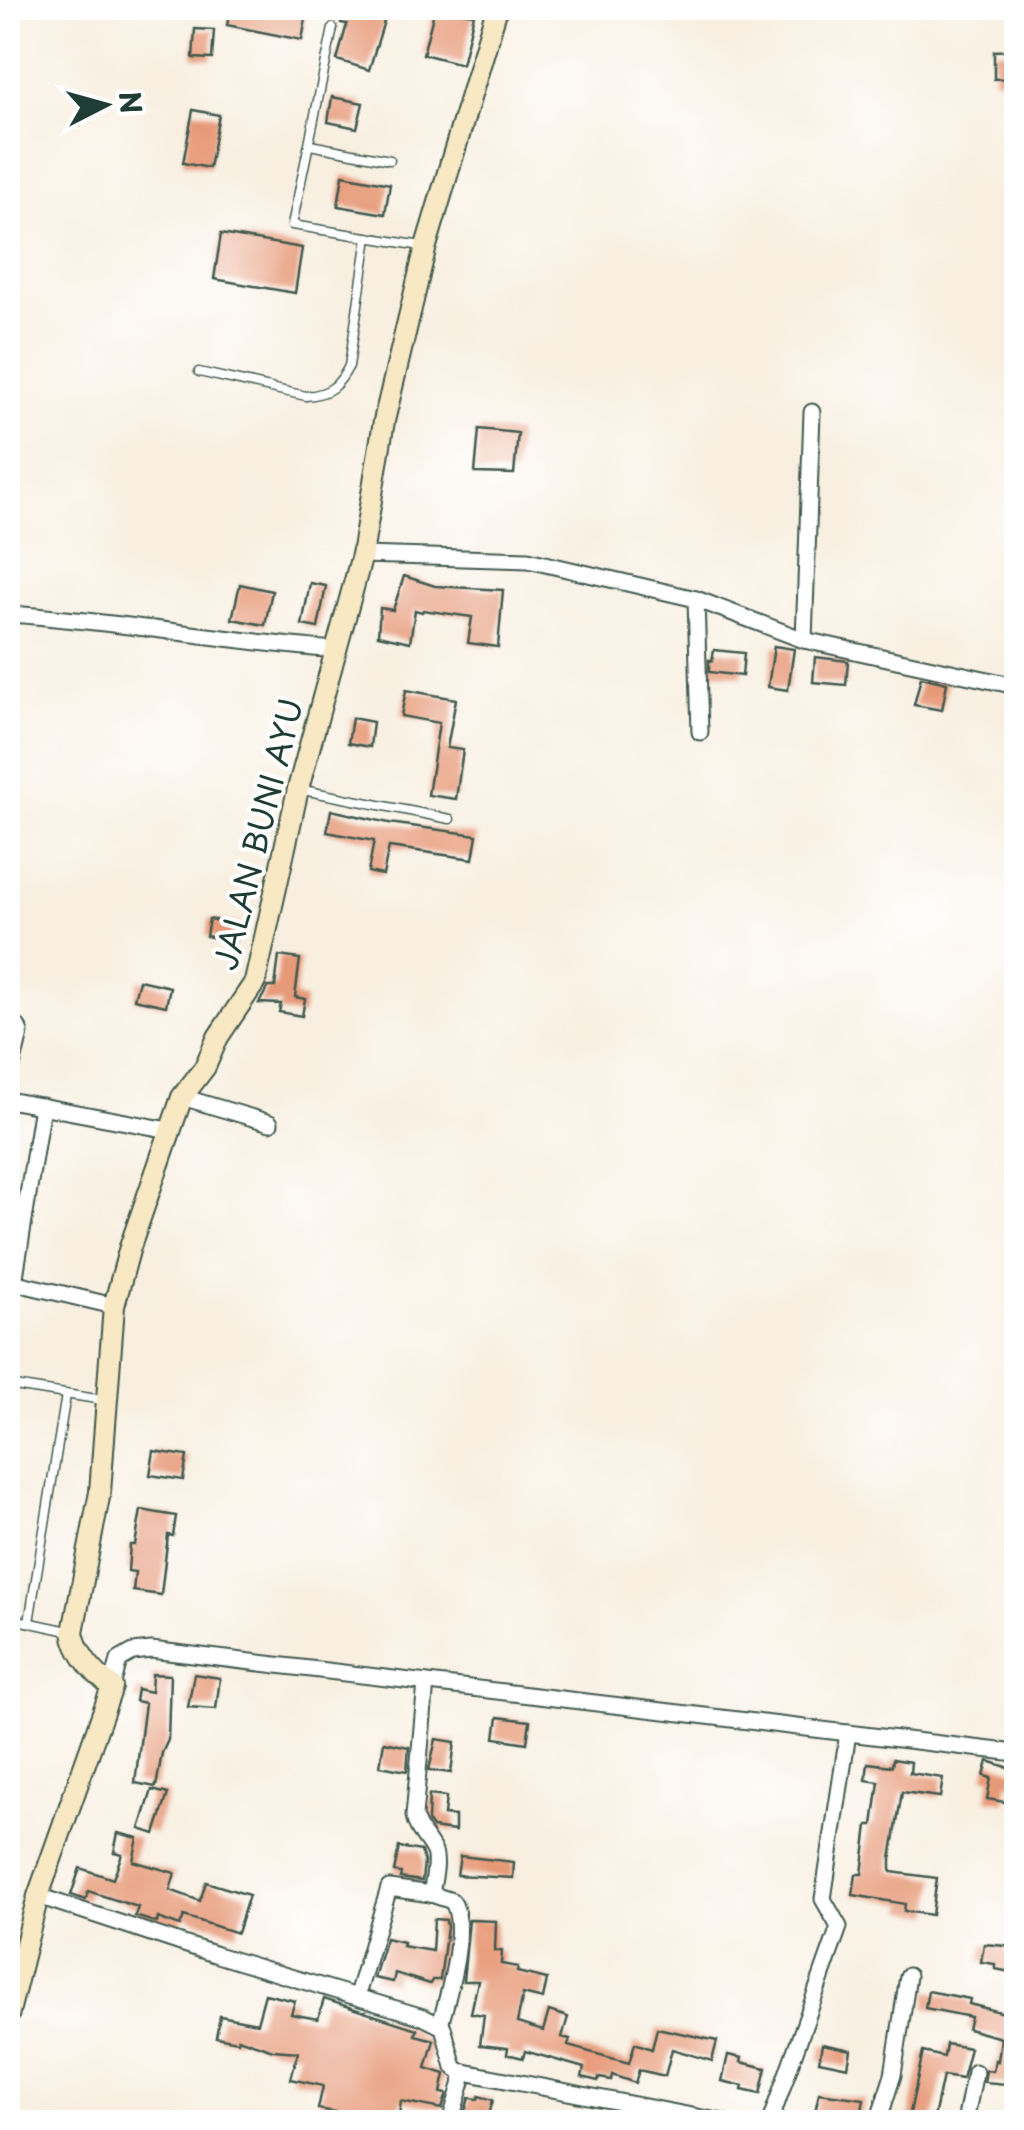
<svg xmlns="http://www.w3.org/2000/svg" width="1024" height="2130" font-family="'Playpen Sans',sans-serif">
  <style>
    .building { fill: #e79a78 }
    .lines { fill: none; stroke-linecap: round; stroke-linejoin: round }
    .lane-casing { stroke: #40584e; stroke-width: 11 }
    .street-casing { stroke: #40584e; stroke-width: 19 }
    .secondary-casing { stroke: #40584e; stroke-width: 24 }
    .lane { stroke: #fff; stroke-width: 8 }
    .street { stroke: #fff; stroke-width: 15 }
    .secondary { stroke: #f8e8c3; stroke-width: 20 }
    .labels { text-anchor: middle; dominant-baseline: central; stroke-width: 8; stroke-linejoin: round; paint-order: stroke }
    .street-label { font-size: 32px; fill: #1f3d34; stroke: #fff }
  </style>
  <rect width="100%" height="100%" fill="#fff"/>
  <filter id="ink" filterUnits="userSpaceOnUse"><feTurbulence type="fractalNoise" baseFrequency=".01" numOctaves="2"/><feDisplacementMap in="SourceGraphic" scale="20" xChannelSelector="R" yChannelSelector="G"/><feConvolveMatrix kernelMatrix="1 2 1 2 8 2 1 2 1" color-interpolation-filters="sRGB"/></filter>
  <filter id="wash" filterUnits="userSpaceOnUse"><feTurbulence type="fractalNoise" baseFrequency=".0048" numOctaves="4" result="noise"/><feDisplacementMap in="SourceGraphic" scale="40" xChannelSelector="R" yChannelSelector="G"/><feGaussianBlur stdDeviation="2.25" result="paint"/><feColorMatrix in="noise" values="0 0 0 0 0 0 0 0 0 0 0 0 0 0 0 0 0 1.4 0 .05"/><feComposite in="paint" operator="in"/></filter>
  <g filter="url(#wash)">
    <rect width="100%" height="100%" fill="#f8efe0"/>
    <g id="blocks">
      <!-- building -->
      <g class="building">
        <polygon points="231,8 308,8 302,40 227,25"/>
        <polygon points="345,8 388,8 369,70 337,60 347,24 341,23"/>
        <polygon points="435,8 474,14 462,64 423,54"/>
        <polygon points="195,29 214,30 212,59 193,58"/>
        <polygon points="1016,50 1016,78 994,79 994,51"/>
        <polygon points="332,97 363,103 357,128 328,122"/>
        <polygon points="193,110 219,115 209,168 183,163"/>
        <polygon points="343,175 390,184 385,214 338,206"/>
        <polygon points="221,234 302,248 295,293 214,279"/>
        <polygon points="479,429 518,433 514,474 475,473"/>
        <polygon points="404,576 435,586 503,590 498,647 468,643 472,617 423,610 422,612 415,610 410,642 378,635 380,608 393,610"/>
        <polygon points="310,583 326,586 318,628 302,625"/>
        <polygon points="240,584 272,591 265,625 232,619"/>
        <polygon points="774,646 794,649 788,690 768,687"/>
        <polygon points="714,650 744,653 742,676 709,672 709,660 712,661"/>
        <polygon points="815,657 848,661 846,685 813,682"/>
        <polygon points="921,677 947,683 942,710 914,705"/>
        <polygon points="406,690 456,699 447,748 463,750 456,799 428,795 439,723 401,716"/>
        <polygon points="352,718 373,722 370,747 348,743"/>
        <polygon points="331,810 389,823 477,835 473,859 389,847 383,875 368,872 374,841 327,832"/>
        <polygon points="209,919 239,925 235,942 206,936"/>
        <polygon points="279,956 300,959 295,997 305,999 302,1016 279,1012 281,1004 259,1003 268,987 275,987"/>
        <polygon points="139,980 170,987 166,1006 134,999"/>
        <polygon points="154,1451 187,1456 183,1480 150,1475"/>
        <polygon points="141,1510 176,1516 173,1536 168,1535 161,1595 133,1591 135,1572 128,1571 130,1545 135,1545"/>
        <polygon points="152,1674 170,1675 168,1740 162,1753 156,1787 135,1783 145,1703 135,1701 137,1689 151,1692"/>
        <polygon points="194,1674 220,1678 216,1709 188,1707"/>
        <polygon points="498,1717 530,1721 527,1743 495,1738"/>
        <polygon points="436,1739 455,1742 451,1773 429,1770"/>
        <polygon points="384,1742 409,1747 407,1771 380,1766"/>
        <polygon points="893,1759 911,1762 910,1773 943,1778 940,1797 902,1792 891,1859 891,1872 937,1878 932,1915 904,1911 905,1904 853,1895 856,1874 862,1874 868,1825 873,1825 879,1782 866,1780 868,1763 892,1766"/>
        <polygon points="988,1761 1016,1770 1016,1784 1008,1783 1005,1802 987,1799 991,1778 984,1776"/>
        <polygon points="152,1790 168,1794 155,1834 140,1829"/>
        <polygon points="429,1795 446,1797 444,1815 455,1816 455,1831 432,1828 428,1822"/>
        <polygon points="118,1833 138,1838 133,1861 175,1873 170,1890 200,1901 206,1882 249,1895 237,1933 184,1916 180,1926 158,1918 157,1923 135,1916 138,1907 88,1891 86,1900 71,1895 80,1868 113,1879 122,1854 114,1852"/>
        <polygon points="399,1847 421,1851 424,1862 422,1881 400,1878 401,1873 394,1872"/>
        <polygon points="460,1856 514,1862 513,1878 457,1875"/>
        <polygon points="434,1919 446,1920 447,1927 440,1980 432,1980 430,1984 395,1973 393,1982 374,1978 386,1938 403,1942 402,1946 432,1951"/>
        <polygon points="469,1920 496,1921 495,1951 502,1951 501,1964 518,1967 517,1972 547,1979 543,1999 523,1994 517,2023 543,2031 549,2011 568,2017 562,2037 570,2039 568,2046 629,2063 635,2043 652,2049 657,2028 717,2041 712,2061 672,2049 665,2076 639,2070 635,2083 612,2075 611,2080 599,2078 598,2081 582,2077 584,2068 525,2051 523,2058 507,2054 508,2048 480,2045 484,2015 471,2013 478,1981 463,1981"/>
        <polygon points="984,1944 1016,1947 1016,1973 995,1969 995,1964 981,1962"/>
        <polygon points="928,1991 970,1999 969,2004 1016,2016 1016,2085 984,2082 986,2070 993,2071 995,2060 998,2061 1001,2038 968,2029 971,2017 925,2008"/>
        <polygon points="265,1994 295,2001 291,2014 318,2019 324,1999 417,2029 415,2035 434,2040 426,2068 445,2074 441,2093 447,2094 442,2109 401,2101 398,2122 361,2120 361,2122 346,2122 347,2114 318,2109 323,2086 291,2079 298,2052 273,2050 238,2038 238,2041 216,2037 220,2016 257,2023"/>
        <polygon points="822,2044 851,2050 848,2067 819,2061"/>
        <polygon points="946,2044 970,2048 962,2079 943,2076 933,2122 908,2122 923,2052 944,2057"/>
        <polygon points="728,2055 742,2058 741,2062 766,2068 760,2094 742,2090 743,2086 722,2081"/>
        <polygon points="819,2093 864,2099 860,2122 813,2122"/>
        <polygon points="479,2096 493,2100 487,2122 463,2117 469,2098 478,2099"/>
      </g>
    </g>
  </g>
  <g filter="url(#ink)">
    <use href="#blocks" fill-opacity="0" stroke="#40584e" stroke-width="2.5"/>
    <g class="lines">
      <defs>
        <g id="lane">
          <polyline points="333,28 292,225 422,246"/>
          <polyline points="310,145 390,160"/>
          <path d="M199,372l107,24c23,-2 32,-9 43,-30l19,-129"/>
          <polyline points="298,789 450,819"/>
          <polyline points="8,1385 103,1400"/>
          <polyline points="8,1618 73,1632"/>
          <polyline points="29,1622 66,1395"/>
        </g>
        <g id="street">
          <polyline points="362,555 528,560 696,599 804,640 1016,686"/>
          <polyline points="696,599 700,732"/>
          <path d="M8,614c109,7 217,27 327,36"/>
          <polyline points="804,640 812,412"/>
          <polyline points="8,1023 18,1027 20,1033 8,1083"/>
          <polyline points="182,1097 270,1123"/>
          <polyline points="8,1100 169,1130"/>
          <polyline points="8,1281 114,1306"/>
          <polyline points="14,1283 42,1106"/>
          <path d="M426,1683l-12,133c3,16 14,22 20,36 4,12 -1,29 -3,42"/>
          <polyline points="112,1687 119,1660 133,1652 151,1650 1016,1753"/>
          <polyline points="38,1896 217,1955 423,2017 443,2027 454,2067 459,2071 723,2122"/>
          <path d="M357,1995l32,-107 42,6 21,7c17,25 -4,95 -12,124"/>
          <polyline points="450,2122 465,2072"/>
          <polyline points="770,2122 839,1927 823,1899 848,1733"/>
          <polyline points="878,2122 893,2075 908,1976"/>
          <polyline points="965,2122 975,2072"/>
        </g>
        <path id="secondary" d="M8,2016l30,-120 74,-209c-18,-14 -35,-32 -39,-55l27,-140 14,-186 16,-59 52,-150 23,-30 13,-30 37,-55 43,-193 64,-234 22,-134 42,-175 71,-238"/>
      </defs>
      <!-- lane casing -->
      <use href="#lane" class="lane-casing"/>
      <!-- street casing -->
      <use href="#street" class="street-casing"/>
      <!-- secondary casing -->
      <use href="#secondary" class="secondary-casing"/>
      <!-- lane -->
      <use href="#lane" class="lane"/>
      <!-- street -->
      <use href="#street" class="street"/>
      <!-- secondary -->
      <use href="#secondary" class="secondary"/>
    </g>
  </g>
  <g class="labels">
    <!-- street labels -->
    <g class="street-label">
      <text transform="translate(257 834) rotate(-76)">JALAN BUNI AYU</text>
    </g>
  </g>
  <!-- margin -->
  <rect width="1024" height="2130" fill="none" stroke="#fff" stroke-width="40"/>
  <!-- north arrow -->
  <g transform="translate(105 105) rotate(84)" stroke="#ffffff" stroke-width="8" paint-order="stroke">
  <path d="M0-8L18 38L0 25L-18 38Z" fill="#1f3d34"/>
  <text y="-15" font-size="28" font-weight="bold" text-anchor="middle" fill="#1f3d34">N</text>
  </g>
</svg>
